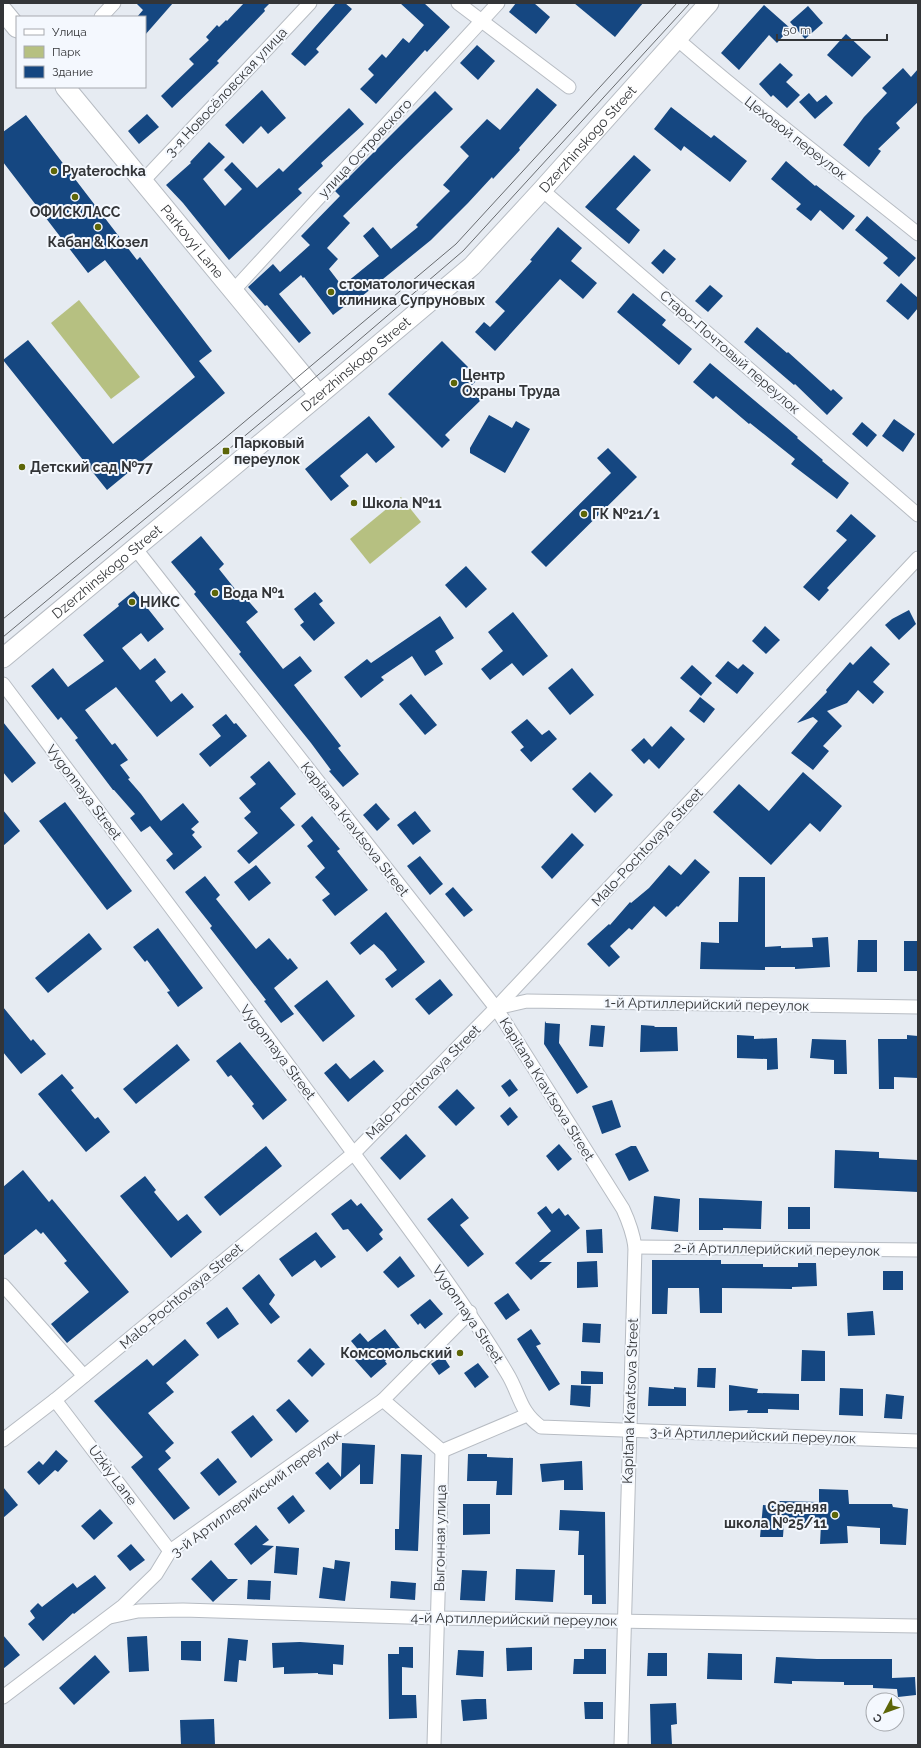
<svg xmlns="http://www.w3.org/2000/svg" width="921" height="1748" font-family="Raleway,sans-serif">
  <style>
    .green { fill: #b6c081 }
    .building { fill: #154781 }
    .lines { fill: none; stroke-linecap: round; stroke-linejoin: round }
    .street-casing { stroke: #b7bcc3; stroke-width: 15 }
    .secondary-casing { stroke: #b7bcc3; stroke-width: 21 }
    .street { stroke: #fff; stroke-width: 13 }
    .secondary { stroke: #fff; stroke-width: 19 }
    .tram { stroke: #686b6f; stroke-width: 1 }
    .poi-dot { fill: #5d6608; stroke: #f4f8fe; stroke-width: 1.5 }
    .labels { text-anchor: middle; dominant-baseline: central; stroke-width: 4; stroke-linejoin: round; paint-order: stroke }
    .street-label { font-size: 14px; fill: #333538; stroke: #f4f8fe }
    .poi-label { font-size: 14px; font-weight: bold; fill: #333538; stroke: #f4f8fe; text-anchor: start }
  </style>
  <rect width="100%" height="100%" fill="#e6ebf2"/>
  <!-- green -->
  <g class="green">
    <polygon points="79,300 140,377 111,399 51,323"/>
    <polygon points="401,497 421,522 370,564 350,539"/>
  </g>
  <!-- building -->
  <g class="building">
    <polygon points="136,3 173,3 145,35 145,17 137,17 143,10"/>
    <polygon points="244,3 270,3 264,9 265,11 217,61 219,63 172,108 161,96 194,64 189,59 209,40 206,37 217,25 219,27 226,20 227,21"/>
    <polygon points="336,3 345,3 352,9 316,49 319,52 305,66 291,54"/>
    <polygon points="400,3 424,3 450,27 427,52 425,50 376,104 360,89 374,75 368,69 382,54 386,58 403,38 409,43 424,25"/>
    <polygon points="516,3 534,3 550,17 536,34 509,12"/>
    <polygon points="574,3 643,3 615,37"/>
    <polygon points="764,5 790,28 777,43 769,35 739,70 721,53"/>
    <polygon points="808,6 823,23 805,39 790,22"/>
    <polygon points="846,34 871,57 852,77 827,55"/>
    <polygon points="477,45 495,61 478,80 460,63"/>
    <polygon points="780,63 793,75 786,82 800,95 787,108 773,95 771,97 759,84"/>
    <polygon points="903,68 911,77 918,69 918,102 896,123 900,128 878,149 881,151 869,167 843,145 864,117 887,93 882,88"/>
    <polygon points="537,88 557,105 519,148 520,150 493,179 492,177 468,203 431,240 356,301 354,299 333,315 304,277 303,278 301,275 279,294 311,333 299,343 267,305 265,306 248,287 273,264 280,272 310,245 301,236 340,196 335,191 435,91 453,109 343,216 350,223 327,248 338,259 329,269 342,286 379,256 363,236 373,227 391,249 418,227 416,225 450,191 443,185 469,156 460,147 487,119 500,130"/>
    <polygon points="262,90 286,118 268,134 261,126 243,144 225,125"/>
    <polygon points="809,93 817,102 826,95 833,103 815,119 799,102"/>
    <polygon points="671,107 711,138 714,135 747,161 730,182 684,146 681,151 654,129"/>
    <polygon points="349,108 364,124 321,163 323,166 298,189 302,193 229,260 183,203 166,185 191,163 190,162 209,142 225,157 203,179 225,206 242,189 224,170 232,162 257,188 279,168 283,172"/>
    <polygon points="147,114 159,127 139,144 128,131"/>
    <polygon points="26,115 137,260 140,257 212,351 199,361 225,393 107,490 3,360 28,340 113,444 195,377 105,260 88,273 3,162 3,132"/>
    <polygon points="634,155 651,170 616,209 640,230 629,244 585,207"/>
    <polygon points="786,161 815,186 816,185 855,216 843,230 820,210 811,221 796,209 801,204 771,179"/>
    <polygon points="867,216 916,258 899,277 883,263 888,258 855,230"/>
    <polygon points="558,227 582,248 571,261 597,283 583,299 560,279 495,351 475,332 484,322 490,327 505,311 495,302 532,261 530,260"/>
    <polygon points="664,249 676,259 663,274 651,263"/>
    <polygon points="901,283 918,298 918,308 908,320 886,301"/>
    <polygon points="710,285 723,296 708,312 695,301"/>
    <polygon points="633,293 666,320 662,325 692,349 679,365 617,312"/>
    <polygon points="757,327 787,353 788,352 831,391 833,389 843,398 827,415 795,384 794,385 744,342"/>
    <polygon points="442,341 479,378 470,387 482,399 445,435 450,440 442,448 388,394"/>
    <polygon points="710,363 798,437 797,438 823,460 822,461 849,483 837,499 791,464 795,459 750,423 749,424 716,396 713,399 693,382"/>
    <polygon points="489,415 512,428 516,421 530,429 505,473 470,453 470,448"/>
    <polygon points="369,416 395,447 376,463 367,453 340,476 349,486 331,501 305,469"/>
    <polygon points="894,419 915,434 903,452 882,436"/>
    <polygon points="862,422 877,435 867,447 852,434"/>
    <polygon points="608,448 637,477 546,567 531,552 611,473 597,458"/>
    <polygon points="851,514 876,536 827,588 829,590 819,601 803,587 847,540 836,531"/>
    <polygon points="201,536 224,564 219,569 243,599 245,597 258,612 246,622 283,669 300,656 312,671 294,685 341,746 338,748 359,774 343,787 329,771 331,770 311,743 239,654 241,652 194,594 196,592 171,562"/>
    <polygon points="466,566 487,589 466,608 445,585"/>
    <polygon points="134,591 164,629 148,642 141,633 122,648 140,670 155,658 166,672 155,681 171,702 182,693 194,707 157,737 116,687 85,710 112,745 115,743 128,760 120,765 130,778 128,779 141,794 161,821 183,803 199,822 191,829 195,832 192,835 202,847 174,870 166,860 173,854 150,826 141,832 130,818 135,814 114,790 113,790 75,740 78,738 61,717 58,720 31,686 53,668 68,687 104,661 83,635 119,606 118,604"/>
    <polygon points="315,592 323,601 319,604 335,623 314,641 300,625 304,622 294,609"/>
    <polygon points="909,610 916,624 899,640 885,625 892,619"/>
    <polygon points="513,612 548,656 523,676 512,663 490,680 481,669 503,651 488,632"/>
    <polygon points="440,616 454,638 435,651 443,664 425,676 412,656 381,677 384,680 361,698 344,677 367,659 371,663"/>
    <polygon points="765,626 780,640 766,654 752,641"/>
    <polygon points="871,646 890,664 873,682 884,692 873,704 858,690 847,703 827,711 842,726 823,746 829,751 813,770 791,753 818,721 813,717 797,723 827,692 826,690 850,662 853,665"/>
    <polygon points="728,661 738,669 743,664 754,673 737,694 715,676"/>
    <polygon points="692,665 712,683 701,696 680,678"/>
    <polygon points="572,668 594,695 570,715 548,688"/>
    <polygon points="411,694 437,725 425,735 399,704"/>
    <polygon points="700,697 715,709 704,723 689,711"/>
    <polygon points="226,714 234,724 236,723 247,736 210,767 199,754 221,736 212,725"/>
    <polygon points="527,719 542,735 549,730 557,739 531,762 520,750 524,747 511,732"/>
    <polygon points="3,722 36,763 12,783 3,772"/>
    <polygon points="671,726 685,739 659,769 649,759 644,764 631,750 644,738 652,747"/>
    <polygon points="269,761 296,794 280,808 295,825 249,864 237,851 258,833 244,818 251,812 239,798 256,784 250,777"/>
    <polygon points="590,772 613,795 595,813 572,789"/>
    <polygon points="803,772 842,806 820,832 810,823 771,865 713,812 739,784 769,811"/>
    <polygon points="65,802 132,891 107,910 39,821"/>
    <polygon points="376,803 390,819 377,831 363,815"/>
    <polygon points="3,810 20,831 3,846"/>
    <polygon points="415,811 431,831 413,845 397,825"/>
    <polygon points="312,816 340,849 337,851 368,890 335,916 322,900 330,894 315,877 325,868 307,846 313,841 301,826"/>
    <polygon points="572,833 584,845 552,879 541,867"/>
    <polygon points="420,856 443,884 430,895 407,866"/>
    <polygon points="695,859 710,872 678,907 677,906 666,917 654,906 632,930 629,928 610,946 620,957 609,967 587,944 609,924 610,925 630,902 631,903 649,888 669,865 681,875"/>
    <polygon points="256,865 271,883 249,901 234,882"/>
    <polygon points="205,876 220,895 216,899 256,949 269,938 288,960 290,958 298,968 274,988 294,1014 281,1023 264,1001 266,1000 210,928 212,926 185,892"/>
    <polygon points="739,877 765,877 765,947 781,946 781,948 813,947 812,938 828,937 830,967 795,969 795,967 765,967 765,970 700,969 701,942 719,943 719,922 738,922"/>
    <polygon points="453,887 473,910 464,917 445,894"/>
    <polygon points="386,912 425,962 392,988 385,979 397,970 383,952 374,944 360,955 350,943"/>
    <polygon points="158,928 203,988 178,1007 167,992 170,991 147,960 145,962 133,947"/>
    <polygon points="89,933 102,949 48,993 35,978"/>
    <polygon points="858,940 877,940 877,972 857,972"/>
    <rect x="904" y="941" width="14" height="30"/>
    <polygon points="440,979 453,995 429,1015 415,999"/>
    <polygon points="327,980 355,1016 323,1042 294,1006"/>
    <polygon points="3,1007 31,1041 33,1039 46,1054 21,1074 3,1052"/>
    <polygon points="545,1021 546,1023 560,1024 559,1043 588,1087 577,1094 544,1044"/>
    <polygon points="591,1025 605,1026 603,1047 589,1046"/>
    <polygon points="641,1025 655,1026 654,1027 677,1027 678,1051 640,1052"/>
    <polygon points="737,1035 754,1036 754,1039 777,1038 778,1069 767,1070 767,1059 737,1058"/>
    <polygon points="907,1035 918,1036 918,1078 894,1077 894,1089 879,1089 878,1039 907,1039"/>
    <polygon points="812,1039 846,1040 847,1074 834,1074 834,1060 810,1058"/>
    <polygon points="240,1042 287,1100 263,1120 252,1106 254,1104 231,1075 228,1077 216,1061"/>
    <polygon points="177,1044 190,1060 136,1104 123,1089"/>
    <polygon points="374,1060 384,1071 348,1102 324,1073 336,1063 350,1079"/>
    <polygon points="62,1074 74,1088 71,1090 95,1119 98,1117 110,1132 86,1152 38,1094"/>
    <polygon points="510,1079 518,1090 509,1097 501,1086"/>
    <polygon points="457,1089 475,1108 456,1126 438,1107"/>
    <polygon points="612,1100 621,1127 602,1134 592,1106"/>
    <polygon points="510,1107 518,1117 508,1126 500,1116"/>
    <polygon points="406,1134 426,1156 400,1180 380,1158"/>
    <polygon points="559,1144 572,1159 558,1171 546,1156"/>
    <polygon points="266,1146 282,1166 220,1216 204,1197"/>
    <polygon points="631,1146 636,1146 649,1171 629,1181 615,1154"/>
    <polygon points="835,1150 879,1152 879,1158 918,1160 918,1192 834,1188"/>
    <polygon points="23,1170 49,1202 52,1199 129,1292 67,1343 51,1324 89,1292 64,1263 67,1261 43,1232 41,1234 36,1229 3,1256 3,1187"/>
    <polygon points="145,1176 156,1190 154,1192 178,1221 187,1214 202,1232 171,1258 120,1196"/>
    <polygon points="654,1196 680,1199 678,1232 651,1229"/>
    <polygon points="452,1198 469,1218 460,1225 484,1254 468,1267 427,1219"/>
    <polygon points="699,1198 762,1201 761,1229 723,1228 723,1230 699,1230"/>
    <polygon points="351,1199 357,1206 361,1203 383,1230 379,1234 383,1239 367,1252 348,1229 343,1230 331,1214"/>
    <polygon points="546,1206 552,1214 559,1208 565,1216 568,1214 580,1228 539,1262 552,1262 531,1280 515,1263 551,1231 537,1213"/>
    <rect x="788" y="1207" width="22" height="22"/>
    <polygon points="602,1229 603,1253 587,1253 586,1230"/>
    <polygon points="316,1232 336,1257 321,1268 315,1260 292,1277 279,1259"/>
    <polygon points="400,1256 415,1276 398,1288 383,1272"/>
    <polygon points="652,1260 721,1260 721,1264 763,1264 763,1267 798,1267 798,1263 816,1263 817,1286 792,1287 792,1289 722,1288 722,1313 700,1313 699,1288 668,1288 667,1314 652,1314"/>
    <polygon points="597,1261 598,1287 577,1288 577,1262"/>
    <rect x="883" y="1271" width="20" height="19"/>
    <polygon points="259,1274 275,1295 269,1304 280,1317 271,1324 242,1288"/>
    <polygon points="508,1293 520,1310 506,1320 494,1303"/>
    <polygon points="430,1299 443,1314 425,1329 420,1323 418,1325 410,1315"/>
    <polygon points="227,1307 239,1324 218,1339 206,1323"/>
    <polygon points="873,1311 875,1335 848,1336 847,1313"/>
    <polygon points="583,1323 601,1324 600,1343 582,1342"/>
    <polygon points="385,1329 400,1348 385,1361 387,1364 371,1378 354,1359 361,1353 351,1341 360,1333 368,1342"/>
    <polygon points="531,1329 541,1344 536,1346 560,1384 549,1391 517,1339"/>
    <polygon points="185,1339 199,1355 166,1383 174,1392 148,1413 174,1443 165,1451 171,1458 158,1469 190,1508 174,1520 131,1467 143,1457 94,1401 147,1359 153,1366"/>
    <polygon points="310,1348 325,1364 312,1377 297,1361"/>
    <polygon points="802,1350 825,1351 825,1381 801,1381"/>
    <polygon points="443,1356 450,1367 439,1375 431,1364"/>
    <polygon points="478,1363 489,1377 475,1388 464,1373"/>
    <polygon points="698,1368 716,1368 715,1388 697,1387"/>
    <polygon points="581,1371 603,1372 603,1384 581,1384"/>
    <polygon points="571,1385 591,1386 590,1407 570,1405"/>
    <polygon points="729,1385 758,1389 757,1393 799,1394 799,1410 768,1409 768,1413 747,1413 748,1410 729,1411"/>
    <polygon points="649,1387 674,1389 674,1387 686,1388 686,1406 648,1406"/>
    <polygon points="840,1388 863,1389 863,1416 839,1415"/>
    <polygon points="886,1394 904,1396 902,1419 884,1418"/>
    <polygon points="289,1399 309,1421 296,1433 276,1410"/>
    <polygon points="253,1415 273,1440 251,1458 231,1432"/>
    <polygon points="342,1443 375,1445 373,1484 360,1484 360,1464 330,1490 315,1473 328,1462 341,1477"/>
    <polygon points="56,1450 68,1461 58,1472 55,1470 39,1485 27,1472 39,1461 43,1465"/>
    <polygon points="401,1454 422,1455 418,1551 395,1550 395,1529 399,1529"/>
    <polygon points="468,1454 487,1454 487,1457 513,1458 512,1495 496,1495 497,1481 467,1481"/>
    <polygon points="218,1458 237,1482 219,1496 200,1473"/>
    <polygon points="582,1461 583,1490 564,1490 564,1480 542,1482 540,1464"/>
    <polygon points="3,1487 18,1505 3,1518"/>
    <polygon points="819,1489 848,1490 849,1504 892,1504 893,1507 908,1509 906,1545 880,1544 880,1528 847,1526 848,1543 820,1544 821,1524 784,1522 783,1537 760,1537 763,1505 776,1506 780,1501 819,1502"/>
    <polygon points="293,1495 305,1511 289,1524 277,1508"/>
    <polygon points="463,1504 490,1504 490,1534 463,1535"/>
    <polygon points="100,1509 113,1523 94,1540 81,1526"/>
    <polygon points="560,1510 605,1512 606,1604 592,1604 592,1595 584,1595 584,1555 578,1555 579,1531 559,1530"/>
    <polygon points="256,1525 269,1540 262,1545 274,1546 251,1565 234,1544"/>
    <polygon points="131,1544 145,1560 130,1571 117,1556"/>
    <polygon points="276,1546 299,1548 297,1575 274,1573"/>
    <polygon points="211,1560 228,1579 238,1579 213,1602 191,1579"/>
    <polygon points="335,1560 350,1562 345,1601 319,1598 323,1567 334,1569"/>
    <polygon points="516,1569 555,1570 553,1602 515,1600"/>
    <polygon points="462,1570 487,1571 485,1601 460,1600"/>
    <polygon points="95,1575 106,1588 74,1614 73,1613 43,1641 28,1624 35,1618 30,1611 38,1603 42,1607 73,1583 77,1588"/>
    <polygon points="248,1580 271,1581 270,1600 247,1599"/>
    <polygon points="391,1581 416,1583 415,1600 390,1598"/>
    <polygon points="3,1635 20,1655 3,1669"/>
    <polygon points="147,1636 149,1671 129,1672 127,1637"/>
    <polygon points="228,1638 248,1640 246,1661 239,1660 237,1682 224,1681"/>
    <polygon points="181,1641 201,1641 201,1661 181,1660"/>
    <polygon points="300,1642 344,1645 343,1665 333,1664 333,1675 318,1674 318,1673 284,1674 284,1667 273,1668 272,1643"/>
    <polygon points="399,1647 413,1647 413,1668 402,1667 402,1695 416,1695 417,1718 389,1719 388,1654 399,1654"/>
    <polygon points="532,1647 532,1670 507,1671 506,1648"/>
    <polygon points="584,1649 606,1649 606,1674 573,1674 574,1659 584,1659"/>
    <polygon points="458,1650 484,1651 483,1677 456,1675"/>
    <polygon points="648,1653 667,1653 667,1676 647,1676"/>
    <polygon points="708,1653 742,1654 742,1680 707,1679"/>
    <polygon points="95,1655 110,1672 74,1705 59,1688"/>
    <polygon points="776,1657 817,1659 892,1659 892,1678 915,1677 916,1695 898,1697 897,1689 873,1688 873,1685 844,1685 844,1682 792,1681 792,1684 774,1683"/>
    <polygon points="476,1699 486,1699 487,1719 463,1721 461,1700"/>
    <polygon points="584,1702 603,1702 603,1719 585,1719"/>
    <polygon points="676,1703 677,1724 671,1725 672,1745 651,1745 650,1704"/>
    <polygon points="214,1719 215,1745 181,1745 180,1720"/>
  </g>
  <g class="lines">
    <defs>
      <g id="street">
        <polyline points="458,3 569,87"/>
        <polyline points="101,17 114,3"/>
        <path d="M677,39c78,68 160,130 241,195"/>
        <polyline points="142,182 310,3"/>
        <polyline points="542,190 918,515"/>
        <polyline points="232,292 498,3"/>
        <path d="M135,548l361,460 127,201c6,13 10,24 12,38l-14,498"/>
        <path d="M3,684c145,193 291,386 433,582 25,35 49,70 71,107 13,21 12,38 34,54l377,14"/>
        <polyline points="496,1008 527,1001 918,1007"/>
        <polyline points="635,1247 918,1250"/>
        <polyline points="3,1285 84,1376"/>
        <polyline points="55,1400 170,1551"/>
        <polyline points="383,1400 442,1451 527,1415"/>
        <polyline points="3,1440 55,1400 354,1153 496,1008 918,558"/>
        <polyline points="110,1617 138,1611 183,1610 438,1618 918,1626"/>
        <polyline points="3,1697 123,1606 156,1574 170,1551 383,1400 470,1312"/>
        <polyline points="434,1745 442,1451"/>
      </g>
      <g id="secondary">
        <polyline points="3,11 17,28"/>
        <path id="s1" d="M65,87l254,308"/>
        <path id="s2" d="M3,658l316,-263 153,-129 70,-76 167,-187"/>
      </g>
    </defs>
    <!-- street casing -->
    <use href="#street" class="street-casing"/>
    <!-- secondary casing -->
    <use href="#secondary" class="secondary-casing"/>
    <!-- street -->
    <use href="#street" class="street"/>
    <!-- secondary -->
    <use href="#secondary" class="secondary"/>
    <!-- tram -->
    <g class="tram">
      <polyline points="3,619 218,444 456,244 677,3"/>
      <polyline points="3,637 324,370 463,251 690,3"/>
    </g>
  </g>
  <!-- markers -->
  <g class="poi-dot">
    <circle cx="54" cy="171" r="4"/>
    <circle cx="75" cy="197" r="4"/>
    <circle cx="98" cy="227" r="4"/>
    <circle cx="331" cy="292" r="4"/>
    <circle cx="454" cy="383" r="4"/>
    <rect x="222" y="447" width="8" height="8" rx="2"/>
    <circle cx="22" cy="467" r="4"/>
    <circle cx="354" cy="503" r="4"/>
    <circle cx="584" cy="514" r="4"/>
    <circle cx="215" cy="593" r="4"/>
    <circle cx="132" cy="602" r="4"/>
    <circle cx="460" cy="1353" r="4"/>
    <circle cx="835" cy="1515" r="4"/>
  </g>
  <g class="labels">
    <!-- street labels -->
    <g class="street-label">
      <text transform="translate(226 92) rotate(-47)">3-я Новосёловская улица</text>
      <text transform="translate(796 138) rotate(38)">Цеховой переулок</text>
      <text stroke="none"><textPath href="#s2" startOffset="783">Dzerzhinskogo Street</textPath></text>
      <text transform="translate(365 148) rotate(-47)">улица Островского</text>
      <text stroke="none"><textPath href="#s1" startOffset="200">Parkovyi Lane</textPath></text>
      <text transform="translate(730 352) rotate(41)">Старо-Почтовый переулок</text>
      <text stroke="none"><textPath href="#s2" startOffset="459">Dzerzhinskogo Street</textPath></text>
      <text stroke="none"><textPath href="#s2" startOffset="135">Dzerzhinskogo Street</textPath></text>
      <text transform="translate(84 792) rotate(53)">Vygonnaya Street</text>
      <text transform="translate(355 829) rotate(52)">Kapitana Kravtsova Street</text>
      <text transform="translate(647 847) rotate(-47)">Malo-Pochtovaya Street</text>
      <text transform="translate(707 1004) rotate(1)">1-й Артиллерийский переулок</text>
      <text transform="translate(278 1052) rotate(53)">Vygonnaya Street</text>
      <text transform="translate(423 1082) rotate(-45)">Malo-Pochtovaya Street</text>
      <text transform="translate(547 1089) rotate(58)">Kapitana Kravtsova Street</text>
      <text transform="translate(777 1249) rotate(1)">2-й Артиллерийский переулок</text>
      <text transform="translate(181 1296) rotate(-40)">Malo-Pochtovaya Street</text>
      <text transform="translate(468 1314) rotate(56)">Vygonnaya Street</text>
      <text transform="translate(630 1401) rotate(-88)">Kapitana Kravtsova Street</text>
      <text transform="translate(753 1435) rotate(2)">3-й Артиллерийский переулок</text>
      <text transform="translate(113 1475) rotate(53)">Uzkiy Lane</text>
      <text transform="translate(256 1493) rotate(-36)">3-й Артиллерийский переулок</text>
      <text transform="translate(440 1538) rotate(-89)">Выгонная улица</text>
      <text transform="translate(514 1619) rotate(1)">4-й Артиллерийский переулок</text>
    </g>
    <!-- poi labels -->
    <g class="poi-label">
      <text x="62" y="171">Pyaterochka</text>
      <text x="75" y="212" text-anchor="middle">ОФИСКЛАСС</text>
      <text x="98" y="242" text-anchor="middle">Кабан &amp; Козел</text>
      <text x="339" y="284">стоматологическая<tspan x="339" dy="16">клиника Супруновых</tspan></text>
      <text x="462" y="375">Центр<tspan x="462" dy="16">Охраны Труда</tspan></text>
      <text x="234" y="443">Парковый<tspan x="234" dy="16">переулок</tspan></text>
      <text x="30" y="467">Детский сад №77</text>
      <text x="362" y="503">Школа №11</text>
      <text x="592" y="514">ГК №21/1</text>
      <text x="223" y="593">Вода №1</text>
      <text x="140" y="602">НИКС</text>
      <text x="452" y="1353" text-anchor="end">Комсомольский</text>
      <text x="827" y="1507" text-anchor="end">Средняя<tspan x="827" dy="16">школа №25/11</tspan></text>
    </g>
  </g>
  <!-- border -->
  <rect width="921" height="1748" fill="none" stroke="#333538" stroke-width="8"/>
  <!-- legend -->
  <rect x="16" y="16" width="130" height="72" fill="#f4f8fe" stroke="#a7aaaf"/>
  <rect x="24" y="29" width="20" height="6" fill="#ffffff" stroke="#a7aaaf"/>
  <text x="52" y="36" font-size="12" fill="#333538">Улица</text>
  <rect x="24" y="46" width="20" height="12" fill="#b6c081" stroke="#a7aaaf"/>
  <text x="52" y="56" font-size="12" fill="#333538">Парк</text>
  <rect x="24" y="66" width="20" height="12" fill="#154781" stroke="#a7aaaf"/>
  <text x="52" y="76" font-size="12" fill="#333538">Здание</text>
  <!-- north arrow -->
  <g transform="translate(885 1712) rotate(229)"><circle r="19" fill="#f4f8fe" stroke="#a7aaaf"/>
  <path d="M0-3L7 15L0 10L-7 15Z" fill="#5d6608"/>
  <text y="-6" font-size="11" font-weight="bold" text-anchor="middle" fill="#333538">С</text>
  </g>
  <!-- scale -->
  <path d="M777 34v6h110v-6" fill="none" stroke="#333538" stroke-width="2"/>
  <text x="783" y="34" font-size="12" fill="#333538" stroke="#f4f8fe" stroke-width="3" paint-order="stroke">50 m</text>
</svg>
